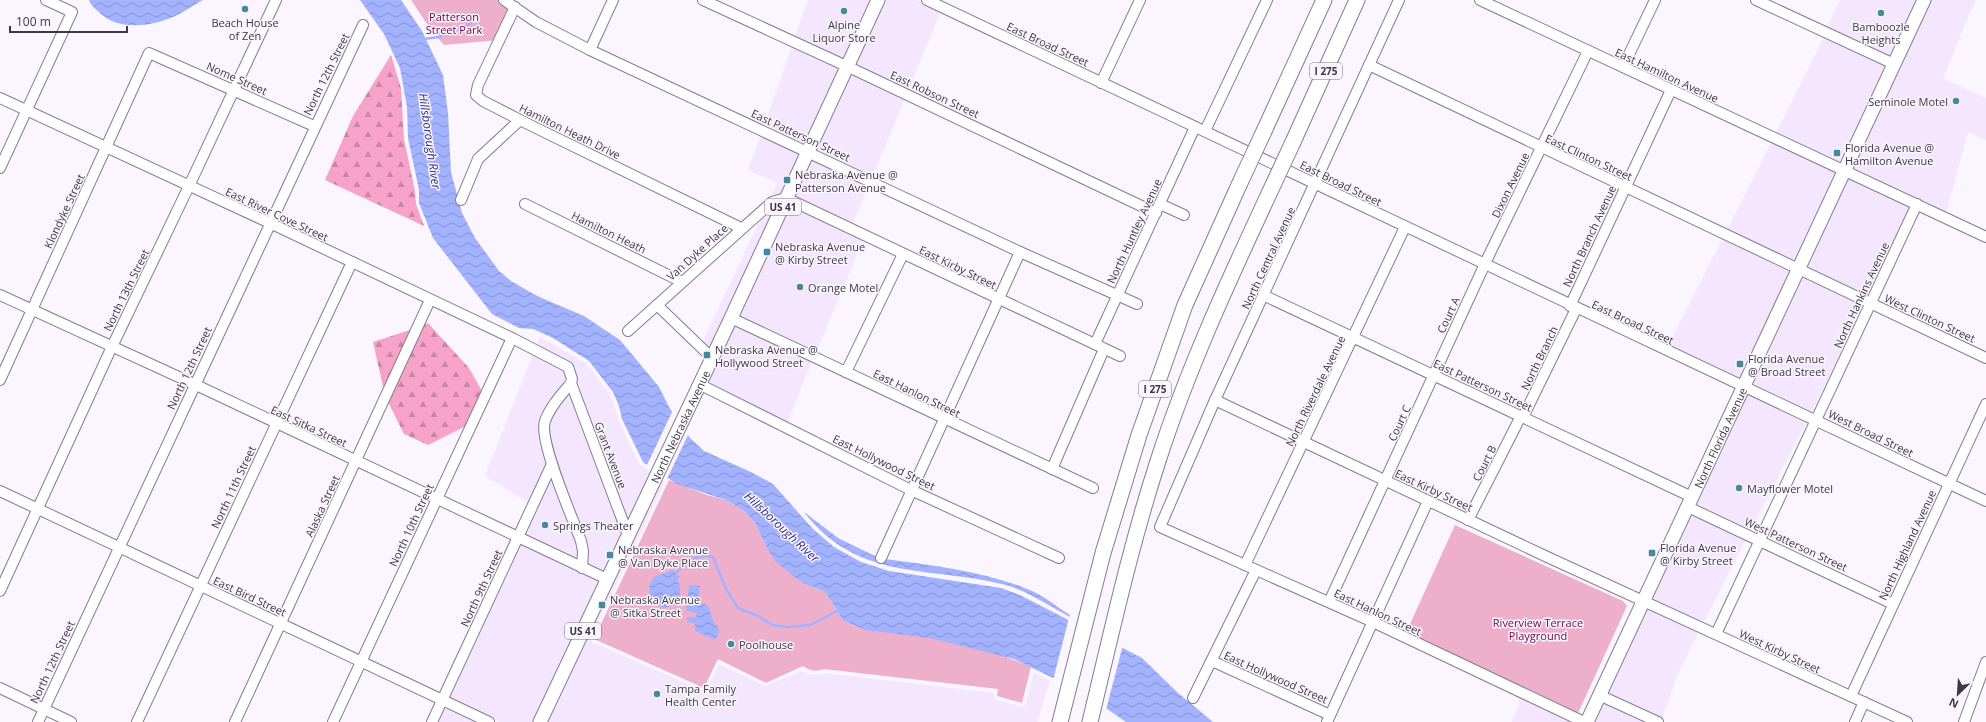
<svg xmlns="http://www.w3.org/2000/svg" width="1986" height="722" font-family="'Open Sans',sans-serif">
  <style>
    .built { fill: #f4e6fe }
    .forest { fill: url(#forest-firs) }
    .park { fill: #eeafcb }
    .water { fill: url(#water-waves) }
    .pier { fill: #faf5fe }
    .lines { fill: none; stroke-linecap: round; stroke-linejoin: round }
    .stream { stroke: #a3b2fe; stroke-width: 2.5 }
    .minor-casing { stroke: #887b90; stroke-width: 12 }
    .major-casing { stroke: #887b90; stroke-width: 15 }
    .highway-casing { stroke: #887b90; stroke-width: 17 }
    .minor { stroke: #fff; stroke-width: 10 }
    .major { stroke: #fff; stroke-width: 13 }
    .highway { stroke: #fff; stroke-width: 15 }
    .highway-bridge-casing { stroke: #887b90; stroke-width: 17; stroke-linecap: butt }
    .highway-bridge { stroke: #fff; stroke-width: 15 }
    .poi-dot { fill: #47889a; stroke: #faf5fe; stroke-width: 1.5 }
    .labels { text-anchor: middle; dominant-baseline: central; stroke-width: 3; stroke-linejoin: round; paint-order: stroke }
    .shield { fill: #faf5fe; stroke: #76717a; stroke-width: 1 }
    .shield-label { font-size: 10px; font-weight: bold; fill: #3d3841 }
    .park-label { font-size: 11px; fill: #6b0644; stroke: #faf5fe }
    .poi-label { font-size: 11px; fill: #3d3841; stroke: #faf5fe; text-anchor: start }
    .street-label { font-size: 11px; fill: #3d3841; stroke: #faf5fe }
    .water-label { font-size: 12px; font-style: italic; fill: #2b2d83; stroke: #faf5fe }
  </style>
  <defs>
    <pattern id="forest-firs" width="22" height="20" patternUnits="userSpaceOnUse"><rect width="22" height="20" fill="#f6a2c9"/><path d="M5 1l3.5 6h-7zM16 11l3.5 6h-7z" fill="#c885a5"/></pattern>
    <pattern id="water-waves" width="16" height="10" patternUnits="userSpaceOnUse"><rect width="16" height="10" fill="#a3b2fe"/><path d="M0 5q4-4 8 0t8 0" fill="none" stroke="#8692cf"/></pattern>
  </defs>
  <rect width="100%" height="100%" fill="#faf5fe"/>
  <!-- built -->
  <g class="built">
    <polygon points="808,0 874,0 846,60 795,37"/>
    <polygon points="883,0 917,0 941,11 908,90 853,64"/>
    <polygon points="1840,0 1919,0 1892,59 1827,28"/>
    <polygon points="1928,0 1976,0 1964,26 1943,79 1986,98 1986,140 1968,132 1946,213 1851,168"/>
    <polygon points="1824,37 1888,67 1843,165 1776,133"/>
    <polygon points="792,46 842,69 806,146 764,126"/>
    <polygon points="849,72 905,98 872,177 814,149"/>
    <polygon points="761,134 802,154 784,194 771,198 777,183 748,170"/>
    <polygon points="1772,141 1840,173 1798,263 1727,230"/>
    <polygon points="810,157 869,185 852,225 792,196"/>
    <polygon points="1847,176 1912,207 1869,297 1805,267"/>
    <polygon points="788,204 863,240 816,353 737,315"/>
    <polygon points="779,205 711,351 702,343 762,216 773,206"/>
    <polygon points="1723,238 1794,271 1743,380 1668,346"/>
    <polygon points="1801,275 1865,305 1811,413 1750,384"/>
    <polygon points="733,324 812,361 787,423 705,382"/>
    <polygon points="540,337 587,364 596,376 610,394 619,421 639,464 652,473 629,524 575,383 576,380 536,346"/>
    <polygon points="533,354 565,370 567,380 550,403 548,464 529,503 485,476"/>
    <polygon points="569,392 623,535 605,573 586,564 585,539 550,442 548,423 557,407"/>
    <polygon points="1746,392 1807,421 1750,531 1694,504"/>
    <polygon points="552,475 577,543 579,561 523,535"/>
    <polygon points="659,478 665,482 591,637 592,642 703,691 707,689 719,664 765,686 802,671 808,674 819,675 824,673 994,693 994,697 996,700 1022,707 1026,704 1034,672 1050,681 1037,722 544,722"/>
    <polygon points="1690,512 1746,539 1703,623 1649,599"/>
    <polygon points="520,543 601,582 534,722 500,722 448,698"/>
    <polygon points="1645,607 1698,632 1678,674 1662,719 1605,693"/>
    <polygon points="1522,698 1573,722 1512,722"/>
    <polygon points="1601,701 1647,722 1591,722"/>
    <polygon points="444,706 479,722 436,722"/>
  </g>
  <!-- forest -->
  <g class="forest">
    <polygon points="391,55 401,88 404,139 415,191 416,204 424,226 325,180 353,116"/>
    <polygon points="428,323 469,368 482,391 466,426 428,445 404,434 388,402 423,325"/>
    <polygon points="413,329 384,391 373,342"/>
  </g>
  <!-- park -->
  <g class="park">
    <polygon points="411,0 504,0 515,7 499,40 444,45 431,30"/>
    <path d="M669,480l38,15 19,5 18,11 11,12 13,27 33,32 24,10 18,28c60,12 133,22 188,47l-9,36 -25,-7 1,-7 -174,-20c-8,3 -14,2 -21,-3l-37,17 -48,-24 -14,29 -110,-49z"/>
    <polygon points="1455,525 1623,601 1627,606 1578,713 1405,635"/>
  </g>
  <!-- water -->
  <g class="water">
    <path d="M89,0h114c-10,5 -20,13 -30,17 -22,9 -53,14 -72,-3 -4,-4 -10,-8 -12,-14z"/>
    <polygon points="360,0 401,0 422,31 443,75 448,113 451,172 462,213 475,238 499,271 511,281 537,296 584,316 620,340 659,387 669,407 690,438 704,451 751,472 773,484 812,528 834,547 861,562 889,571 1001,588 1020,595 1142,658 1178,693 1213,722 1126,722 1084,693 1014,659 930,638 865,630 843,620 825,592 801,582 776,562 768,550 755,523 744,511 726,500 677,484 643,462 622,419 619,406 613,392 589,361 553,338 533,329 519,328 492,314 433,238 419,203 419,190 408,138 407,107 400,68 384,34"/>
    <path d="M804,512l34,26 39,19 -1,3 6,4 3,-5c50,7 100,12 147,32 19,8 29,22 50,29l-1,3c-26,-13 -51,-32 -79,-39 -75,-18 -145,-3 -198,-72z"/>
    <path d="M672,569l8,8 -3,3c6,10 3,16 -3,25l-11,3 -10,-6c-4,-9 -6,-17 1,-25l14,-5z"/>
    <path d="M689,585l11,1 -2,16c15,3 10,8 15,18 5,10 10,8 2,20l-20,-9v-8l-8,-1v-5h9l1,-4 -11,-2z"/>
  </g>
  <!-- pier -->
  <g class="pier">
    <polygon points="673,410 689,433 666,481 646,467"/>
    <polygon points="1070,614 1083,618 1081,625 1123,645 1106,710 1083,695 1053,680"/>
  </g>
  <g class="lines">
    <!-- stream -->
    <g class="stream">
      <polyline points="424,39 439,37 469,25 476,13"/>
      <path d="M676,573c11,-10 21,-21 37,-16l13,32 12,19 20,8 14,9 16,2 22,-2 29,-15"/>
    </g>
    <defs>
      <g id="minor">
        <polyline points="504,0 536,22 590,50 1020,252 1137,304"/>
        <polyline points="703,0 855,70 1156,213"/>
        <polyline points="927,0 1986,501"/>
        <polyline points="1399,0 1215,400 1160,527 1373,622 1584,722"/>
        <polyline points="1480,0 1986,237"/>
        <polyline points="1756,0 1894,64"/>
        <polyline points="515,7 478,85 476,95 483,101 530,125 741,228"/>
        <polyline points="590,50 613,0"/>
        <polyline points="1369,65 1986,358"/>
        <polyline points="1623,67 1655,0"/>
        <polyline points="1101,83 1140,0"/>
        <path d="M0,98l270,125 242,115 56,29 4,12 -1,4c-10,12 -21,24 -26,38 -7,19 28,98 36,120l2,10 -1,17"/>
        <polyline points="1205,131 1267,0"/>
        <polyline points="0,168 72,12 46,0"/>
        <polyline points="461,200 478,159 520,120"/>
        <polyline points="525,204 682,282"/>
        <polyline points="1160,204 1184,215"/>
        <polyline points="0,295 194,384 607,579"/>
        <polyline points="1263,295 1692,497"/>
        <polyline points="657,305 712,358"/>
        <polyline points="1570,306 1671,90"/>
        <polyline points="731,318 1093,488"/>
        <polyline points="628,331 772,202 786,198 1120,356"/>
        <polyline points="1095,344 1195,127"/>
        <polyline points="846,372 903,254"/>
        <polyline points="0,380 149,53 314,126"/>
        <polyline points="571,383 628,535"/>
        <polyline points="699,384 911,490 1059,558"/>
        <polyline points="1215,400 1543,555 1907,722"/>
        <polyline points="1523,417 1576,309"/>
        <polyline points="1052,469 1104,349"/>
        <polyline points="0,491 489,722"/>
        <polyline points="1688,507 1893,604"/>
        <polyline points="1468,520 1521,416"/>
        <polyline points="881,558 1020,252"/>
        <polyline points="1245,565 1405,227"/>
        <polyline points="0,591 109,353 189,186 276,0"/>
        <polyline points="1329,602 1490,253 1588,51"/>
        <polyline points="1716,634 1917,204"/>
        <polyline points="1212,661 1330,715"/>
        <polyline points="0,688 71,722"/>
        <polyline points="1599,695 1658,722"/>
        <polyline points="1851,696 1986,404"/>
        <polyline points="1193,698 1256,570"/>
        <polyline points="38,722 363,25"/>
        <polyline points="137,722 352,262"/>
        <polyline points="235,722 430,300"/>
        <polyline points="333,722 512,338"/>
        <polyline points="432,722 552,464"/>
        <polyline points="1327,722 1428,501"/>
        <polyline points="1855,722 1864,702"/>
        <polyline points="1964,722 1986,662"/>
      </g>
      <g id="major">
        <path id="s1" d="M540,722l191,-404 147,-318"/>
        <path id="s2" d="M1587,722l337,-722"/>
      </g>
      <g id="highway">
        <polyline points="1265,129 1324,0"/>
        <polyline points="1293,142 1357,0"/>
        <polyline points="1060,722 1103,553 1139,435 1185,305 1239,185"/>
        <path d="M1090,722c21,-87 40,-175 68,-261 29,-90 69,-177 109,-263"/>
      </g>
    </defs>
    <!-- minor casing -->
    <use href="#minor" class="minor-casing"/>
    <!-- major casing -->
    <use href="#major" class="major-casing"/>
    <!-- highway casing -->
    <use href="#highway" class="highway-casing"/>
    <!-- minor -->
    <use href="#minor" class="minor"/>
    <!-- major -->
    <use href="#major" class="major"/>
    <!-- highway -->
    <use href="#highway" class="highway"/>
    <defs>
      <g id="highway-bridge">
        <polyline points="1239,185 1265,129"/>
        <polyline points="1267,198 1293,142"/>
      </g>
    </defs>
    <!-- highway-bridge casing -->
    <use href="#highway-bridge" class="highway-bridge-casing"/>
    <!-- highway-bridge -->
    <use href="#highway-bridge" class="highway-bridge"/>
  </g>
  <!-- markers -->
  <g class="poi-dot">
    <circle cx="245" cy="9" r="4"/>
    <circle cx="844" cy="11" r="4"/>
    <circle cx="1881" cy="13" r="4"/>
    <circle cx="1956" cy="101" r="4"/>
    <rect x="1833" y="149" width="8" height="8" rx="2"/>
    <rect x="783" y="176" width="8" height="8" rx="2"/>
    <rect x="763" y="248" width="8" height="8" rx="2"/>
    <circle cx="800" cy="287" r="4"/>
    <rect x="703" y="351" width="8" height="8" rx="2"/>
    <rect x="1736" y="360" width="8" height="8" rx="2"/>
    <circle cx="1739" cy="488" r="4"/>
    <circle cx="545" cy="525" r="4"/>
    <rect x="1648" y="549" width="8" height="8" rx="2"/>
    <rect x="606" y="551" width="8" height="8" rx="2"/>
    <rect x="598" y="601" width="8" height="8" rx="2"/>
    <circle cx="731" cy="644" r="4"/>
    <circle cx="657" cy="694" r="4"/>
  </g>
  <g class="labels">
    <!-- shield labels -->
    <g class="shield">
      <rect x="1310" y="63" width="32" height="16" rx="3"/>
      <rect x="765" y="199" width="36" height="16" rx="3"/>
      <rect x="1139" y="381" width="32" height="16" rx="3"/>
      <rect x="565" y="623" width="36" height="16" rx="3"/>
    </g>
    <g class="shield-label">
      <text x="1326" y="71">I 275</text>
      <text x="783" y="207">US 41</text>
      <text x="1155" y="389">I 275</text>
      <text x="583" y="631">US 41</text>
    </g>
    <!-- park labels -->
    <g class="park-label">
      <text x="454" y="16">Patterson<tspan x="454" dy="13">Street Park</tspan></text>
      <text x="1538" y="622">Riverview Terrace<tspan x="1538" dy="13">Playground</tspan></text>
    </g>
    <!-- poi labels -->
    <g class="poi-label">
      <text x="245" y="22" text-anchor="middle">Beach House<tspan x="245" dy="13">of Zen</tspan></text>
      <text x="844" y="24" text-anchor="middle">Alpine<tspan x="844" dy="13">Liquor Store</tspan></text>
      <text x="1881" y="26" text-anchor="middle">Bamboozle<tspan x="1881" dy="13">Heights</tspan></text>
      <text x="1948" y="101" text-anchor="end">Seminole Motel</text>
      <text x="1845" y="147">Florida Avenue @<tspan x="1845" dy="13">Hamilton Avenue</tspan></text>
      <text x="795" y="174">Nebraska Avenue @<tspan x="795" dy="13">Patterson Avenue</tspan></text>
      <text x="775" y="246">Nebraska Avenue<tspan x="775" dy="13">@ Kirby Street</tspan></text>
      <text x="808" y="287">Orange Motel</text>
      <text x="715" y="349">Nebraska Avenue @<tspan x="715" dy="13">Hollywood Street</tspan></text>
      <text x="1748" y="358">Florida Avenue<tspan x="1748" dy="13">@ Broad Street</tspan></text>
      <text x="1747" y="488">Mayflower Motel</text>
      <text x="553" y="525">Springs Theater</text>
      <text x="1660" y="547">Florida Avenue<tspan x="1660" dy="13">@ Kirby Street</tspan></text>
      <text x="618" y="549">Nebraska Avenue<tspan x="618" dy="13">@ Van Dyke Place</tspan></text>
      <text x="610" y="599">Nebraska Avenue<tspan x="610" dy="13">@ Sitka Street</tspan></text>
      <text x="739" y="644">Poolhouse</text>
      <text x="665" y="688">Tampa Family<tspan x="665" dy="13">Health Center</tspan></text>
    </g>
    <!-- street labels -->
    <g class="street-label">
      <text transform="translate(1048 44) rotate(25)">East Broad Street</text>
      <text transform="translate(326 74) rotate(-64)">North 12th Street</text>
      <text transform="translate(1667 75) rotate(25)">East Hamilton Avenue</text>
      <text transform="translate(237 78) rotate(24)">Nome Street</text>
      <text transform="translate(935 94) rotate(25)">East Robson Street</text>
      <text transform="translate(570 131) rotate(26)">Hamilton Heath Drive</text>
      <text transform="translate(801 135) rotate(25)">East Patterson Street</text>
      <text transform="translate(1589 157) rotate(25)">East Clinton Street</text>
      <text transform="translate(1341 183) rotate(26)">East Broad Street</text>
      <text transform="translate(1510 185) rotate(-64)">Dixon Avenue</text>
      <text transform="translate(64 211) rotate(-65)">Klondyke Street</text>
      <text transform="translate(277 214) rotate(25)">East River Cove Street</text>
      <text transform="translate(1134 231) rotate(-65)">North Huntley Avenue</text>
      <text transform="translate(609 232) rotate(26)">Hamilton Heath</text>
      <text transform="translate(1589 236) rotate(-65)">North Branch Avenue</text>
      <text transform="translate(697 252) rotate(-42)">Van Dyke Place</text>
      <text transform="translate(1268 258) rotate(-65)">North Central Avenue</text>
      <text transform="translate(958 267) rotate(26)">East Kirby Street</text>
      <text transform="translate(126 290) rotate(-64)">North 13th Street</text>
      <text transform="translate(1861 295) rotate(-65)">North Hankins Avenue</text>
      <text transform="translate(1448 315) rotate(-65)">Court A</text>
      <text transform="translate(1930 318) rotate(25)">West Clinton Street</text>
      <text transform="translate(1633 322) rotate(25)">East Broad Street</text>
      <text transform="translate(1539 358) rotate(-64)">North Branch</text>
      <text transform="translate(189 368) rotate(-65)">North 12th Street</text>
      <text transform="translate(1483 385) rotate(25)">East Patterson Street</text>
      <text transform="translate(1315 391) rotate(-64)">North Riverdale Avenue</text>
      <text transform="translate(917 393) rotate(26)">East Hanlon Street</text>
      <text transform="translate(1399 423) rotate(-65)">Court C</text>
      <text transform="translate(309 426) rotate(25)">East Sitka Street</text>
      <text stroke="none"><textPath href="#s1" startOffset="327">North Nebraska Avenue</textPath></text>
      <text transform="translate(1871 433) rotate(26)">West Broad Street</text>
      <text stroke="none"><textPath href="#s2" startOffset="314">North Florida Avenue</textPath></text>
      <text transform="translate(611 455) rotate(69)">Grant Avenue</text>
      <text transform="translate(884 462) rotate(26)">East Hollywood Street</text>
      <text transform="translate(1484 463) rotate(-63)">Court B</text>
      <text transform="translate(233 487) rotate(-65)">North 11th Street</text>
      <text transform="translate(1434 490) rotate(25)">East Kirby Street</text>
      <text transform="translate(322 506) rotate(-65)">Alaska Street</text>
      <text transform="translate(411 525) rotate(-65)">North 10th Street</text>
      <text transform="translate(1796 544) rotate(25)">West Patterson Street</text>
      <text transform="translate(1907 545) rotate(-65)">North Highland Avenue</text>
      <text transform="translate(481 588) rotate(-65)">North 9th Street</text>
      <text transform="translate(250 596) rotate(25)">East Bird Street</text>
      <text transform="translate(1378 612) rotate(25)">East Hanlon Street</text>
      <text transform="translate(1780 651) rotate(25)">West Kirby Street</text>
      <text transform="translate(52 662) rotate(-65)">North 12th Street</text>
      <text transform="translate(1276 677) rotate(24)">East Hollywood Street</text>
    </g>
    <!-- water labels -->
    <g class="water-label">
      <text transform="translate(430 141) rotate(82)">Hillsborough River</text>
      <text transform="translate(782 527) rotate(43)">Hillsborough River</text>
    </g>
  </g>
  <!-- north arrow -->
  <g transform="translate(1958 694) rotate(205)" stroke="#faf5fe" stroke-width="3" paint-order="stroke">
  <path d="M0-3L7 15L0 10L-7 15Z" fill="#3d3841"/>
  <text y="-6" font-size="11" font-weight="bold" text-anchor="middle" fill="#3d3841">N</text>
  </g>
  <!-- scale -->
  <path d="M10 26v6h117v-6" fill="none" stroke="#3d3841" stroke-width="2"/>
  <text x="16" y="26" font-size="12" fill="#3d3841" stroke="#faf5fe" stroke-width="3" paint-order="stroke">100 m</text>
</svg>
